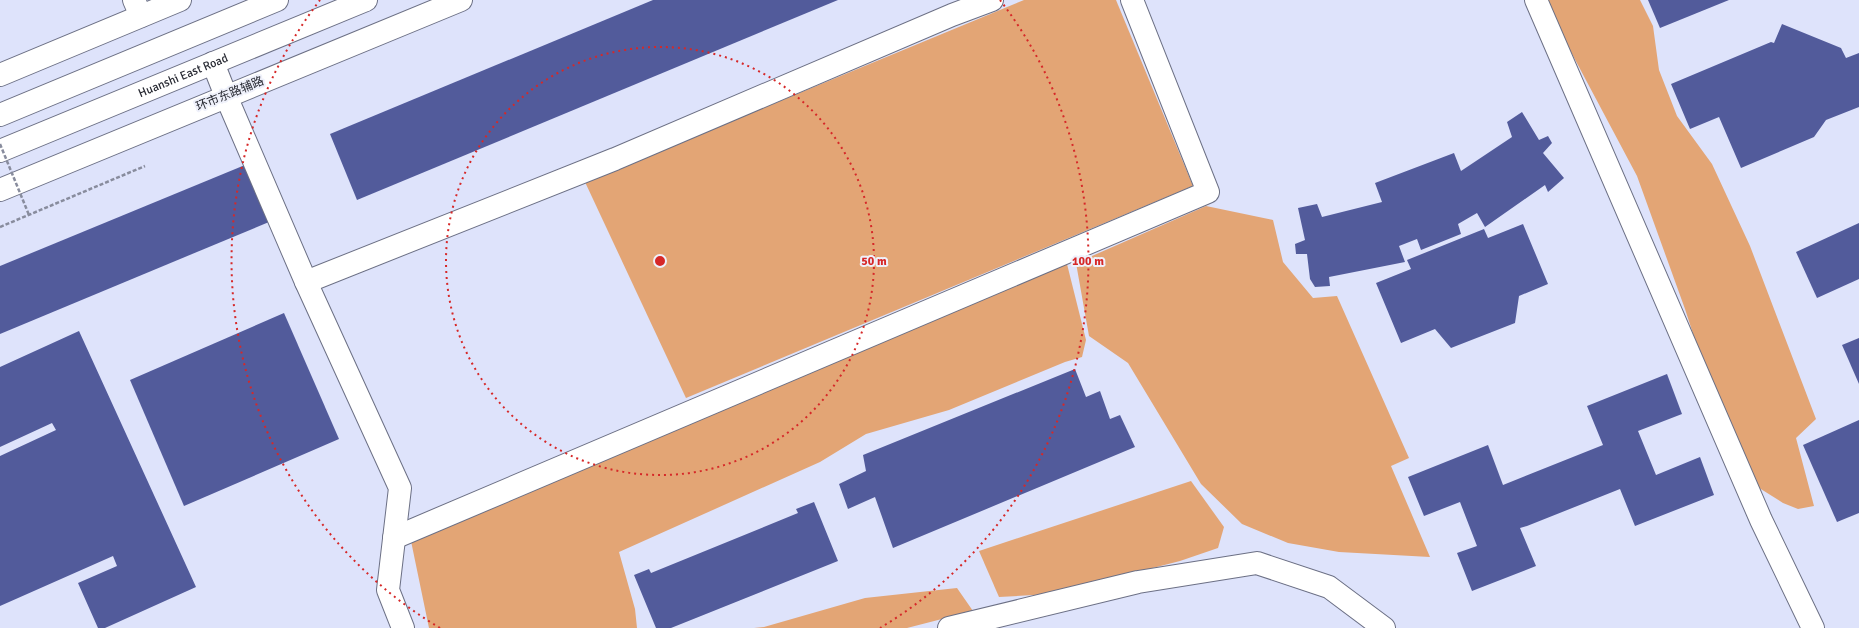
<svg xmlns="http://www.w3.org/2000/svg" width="1859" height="628" font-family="Signika,'Noto Sans SC',sans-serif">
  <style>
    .green { fill: #e3a575 }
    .building { fill: #525b9b }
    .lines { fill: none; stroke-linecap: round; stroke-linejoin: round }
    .minor-casing { stroke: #6c7085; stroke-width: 24 }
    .secondary-casing { stroke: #6c7085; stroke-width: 24 }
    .trunk-casing { stroke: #6c7085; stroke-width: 24 }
    .path { stroke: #888c9d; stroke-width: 2.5; stroke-dasharray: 4 2; stroke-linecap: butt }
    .minor { stroke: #fff; stroke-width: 22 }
    .secondary { stroke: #fff; stroke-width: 22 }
    .trunk { stroke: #fff; stroke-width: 22 }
    .path-bridge { stroke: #888c9d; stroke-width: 2.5; stroke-dasharray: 4 2; stroke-linecap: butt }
    .ring { fill: none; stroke: #d62828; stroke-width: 2; stroke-dasharray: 2 4 }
    .labels { text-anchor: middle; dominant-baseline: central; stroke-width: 4; stroke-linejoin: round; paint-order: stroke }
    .street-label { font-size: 12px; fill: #282a33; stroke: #eff1fb }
    .centre { fill: #d62828; stroke: #eff1fb; stroke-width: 2 }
    .ring-label { font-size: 12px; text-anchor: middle; font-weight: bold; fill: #d62828; stroke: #eff1fb; stroke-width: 4; stroke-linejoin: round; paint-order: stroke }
  </style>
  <rect width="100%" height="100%" fill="#dee3fb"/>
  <!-- green -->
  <g class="green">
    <polygon points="1024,0 1116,0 1193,186 686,398 585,182"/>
    <polygon points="1545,0 1640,0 1653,26 1659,70 1677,116 1712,164 1750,246 1816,419 1796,438 1814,506 1798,509 1783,503 1756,486 1711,389 1685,309 1637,176 1554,20"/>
    <polygon points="1206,206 1273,220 1283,262 1313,298 1337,296 1409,458 1391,466 1430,557 1339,552 1288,543 1242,524 1201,484 1128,363 1089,336 1076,263"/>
    <polygon points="1067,264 1086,340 1082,357 1065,362 949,410 866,434 820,462 619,552 635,609 637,628 429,628 411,541"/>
    <polygon points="1191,481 1224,527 1218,548 1180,561 1051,594 999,597 979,551"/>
    <polygon points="957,588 973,611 907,628 754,628 764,627 865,598"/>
  </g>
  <!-- building -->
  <g class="building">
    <polygon points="653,0 838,0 357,200 330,134"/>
    <polygon points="1648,0 1729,0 1660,28"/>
    <polygon points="1782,24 1841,48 1846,58 1859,53 1859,107 1826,120 1814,137 1741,168 1719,117 1690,129 1671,84 1771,42 1774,43"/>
    <polygon points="1522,112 1539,140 1548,136 1552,143 1543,153 1564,178 1548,192 1545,185 1485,227 1477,213 1458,224 1461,234 1421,250 1417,239 1399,246 1405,262 1329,277 1330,286 1315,287 1310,279 1307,254 1296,254 1295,244 1305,240 1298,208 1317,204 1322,217 1382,202 1375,183 1454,153 1461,171 1512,137 1507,122"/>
    <polygon points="245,165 269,222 0,334 0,266"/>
    <polygon points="1859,223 1859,279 1817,298 1796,252"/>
    <polygon points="1523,224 1548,284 1519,296 1515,323 1451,348 1435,329 1401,343 1376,283 1411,269 1407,260 1484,229 1488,238"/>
    <polygon points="284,313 339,439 184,506 130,380"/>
    <polygon points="79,331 196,587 105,628 98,628 78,583 117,566 113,556 0,606 0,456 56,430 52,423 0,447 0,367"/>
    <polygon points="1859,338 1859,384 1842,345"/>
    <polygon points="1075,369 1086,397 1100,391 1110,419 1120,415 1135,447 893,548 875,497 848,509 839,484 866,471 863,455"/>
    <polygon points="1667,374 1682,414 1638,431 1656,475 1700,457 1714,495 1635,526 1620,489 1527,526 1520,528 1536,566 1472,591 1457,553 1477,546 1460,502 1424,516 1408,477 1488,445 1503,485 1603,445 1587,406"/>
    <polygon points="1859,420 1859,513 1837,522 1803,445"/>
    <polygon points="814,502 838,561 671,628 656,628 634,575 649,569 651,573 798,513 796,509"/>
  </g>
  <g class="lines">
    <defs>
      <g id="minor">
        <polyline points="134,0 141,16"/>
        <polyline points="1536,0 1761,520 1813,628"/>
        <polyline points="226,96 306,282 400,488 388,590 403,628"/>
        <polyline points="306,282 615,159 952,15 992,0"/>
        <polyline points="394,538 1208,192 1132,0"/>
        <polyline points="949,628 1138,582 1257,563 1329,587 1384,628"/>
      </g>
      <g id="secondary">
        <polyline points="0,75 180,0"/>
        <polyline points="0,190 461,0"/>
      </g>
      <g id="trunk">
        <polyline points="213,63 226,96"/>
        <polyline points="0,115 277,0"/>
        <path id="s1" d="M0,151l366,-151"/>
      </g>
    </defs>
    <!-- minor casing -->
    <use href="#minor" class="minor-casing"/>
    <!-- secondary casing -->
    <use href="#secondary" class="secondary-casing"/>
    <!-- trunk casing -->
    <use href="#trunk" class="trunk-casing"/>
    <!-- path -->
    <polyline class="path" points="0,227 145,166"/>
    <!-- minor -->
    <use href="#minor" class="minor"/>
    <!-- secondary -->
    <use href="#secondary" class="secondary"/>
    <!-- trunk -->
    <use href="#trunk" class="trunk"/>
    <!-- path-bridge -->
    <polyline class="path-bridge" points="0,144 29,215"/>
  </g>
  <!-- distance rings -->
  <g class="ring">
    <circle cx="660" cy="261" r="214"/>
    <path d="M440 628A428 428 0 0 1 320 0M1000 0A428 428 0 0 1 880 628"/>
  </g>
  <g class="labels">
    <!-- street labels -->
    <g class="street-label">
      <text stroke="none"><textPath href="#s1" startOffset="198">Huanshi East Road</textPath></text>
      <text transform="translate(230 94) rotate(-22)">环市东路辅路</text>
    </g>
  </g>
  <circle cx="660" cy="261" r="6" class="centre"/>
  <g class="ring-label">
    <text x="874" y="265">50 m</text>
    <text x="1088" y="265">100 m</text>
  </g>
</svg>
